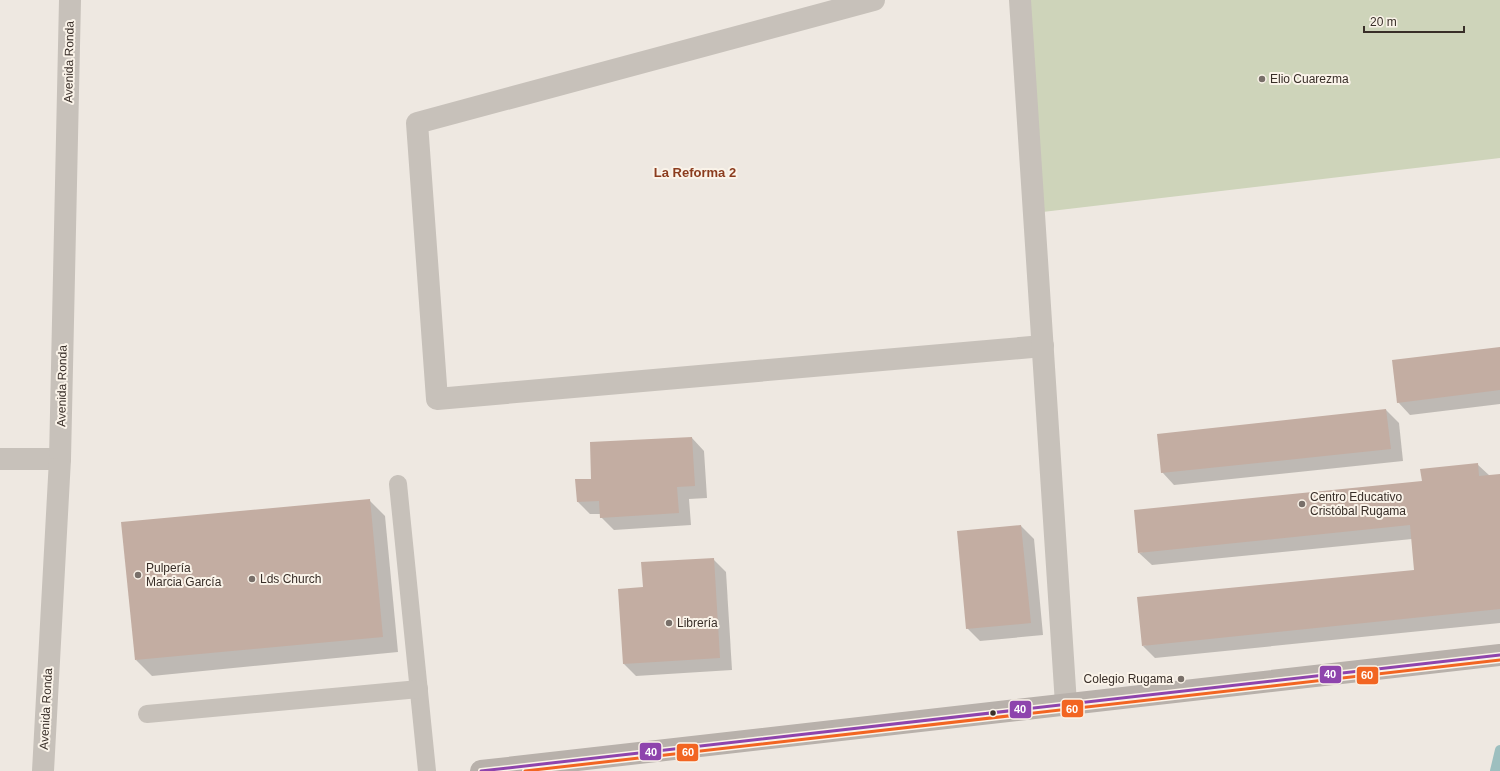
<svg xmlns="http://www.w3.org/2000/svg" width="1500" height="771" font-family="Helvetica,sans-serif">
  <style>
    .pitch { fill: #ced4ba }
    .shadow { fill: #0003 }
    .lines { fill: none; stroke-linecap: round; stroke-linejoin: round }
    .stream { stroke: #9dbfbf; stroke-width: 10 }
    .building { fill: #c3ada2 }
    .lane { stroke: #c7c1ba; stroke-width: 18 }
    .street { stroke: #c7c1ba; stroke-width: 22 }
    .secondary { stroke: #b8b1ab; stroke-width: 22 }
    .bus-1-casing { stroke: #faf3e9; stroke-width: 6 }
    .bus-2-casing { stroke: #faf3e9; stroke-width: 6 }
    .bus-1 { stroke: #8e44ad; stroke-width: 3 }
    .bus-2 { stroke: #f26522; stroke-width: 3 }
    .poi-dot { fill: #786f69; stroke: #faf3e9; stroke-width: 1.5 }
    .bus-dot { fill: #382e28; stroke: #faf3e9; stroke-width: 1.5 }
    .labels { text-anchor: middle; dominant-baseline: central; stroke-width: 4; stroke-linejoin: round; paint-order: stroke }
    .street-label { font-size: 12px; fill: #382e28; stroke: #faf3e9 }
    .poi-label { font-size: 12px; fill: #382e28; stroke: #faf3e9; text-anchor: start }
    .neighbourhood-label { font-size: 13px; font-weight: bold; fill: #8b3c1e; stroke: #faf3e9 }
    .line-badge { stroke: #faf3e9; stroke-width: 1.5 }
    .badge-label { font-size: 11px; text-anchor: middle; font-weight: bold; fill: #fff }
  </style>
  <rect width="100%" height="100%" fill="#eee8e1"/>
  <!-- pitch -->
  <polygon class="pitch" points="1018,0 1500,0 1500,158 1034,213"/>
  <!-- shadow -->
  <g class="shadow">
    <polygon points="1500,348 1500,404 1410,415 1398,402"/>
    <polygon points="1386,410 1399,423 1403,461 1174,485 1162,472"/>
    <polygon points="692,438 704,451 707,498 689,499 691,525 614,530 601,517 601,514 590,514 578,502 592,480"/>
    <polygon points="1477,464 1490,476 1500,475 1500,623 1155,658 1143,646 1415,571 1412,539 1152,565 1139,553 1423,482"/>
    <polygon points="369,500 385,516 398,652 152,676 136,660"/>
    <polygon points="1021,526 1034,539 1043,635 980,641 967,628"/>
    <polygon points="713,559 726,572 732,670 636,676 624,664 644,588"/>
  </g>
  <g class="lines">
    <!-- stream -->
    <polyline class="stream" points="1495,771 1500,750"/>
  </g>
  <!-- building -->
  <g class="building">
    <polygon points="1500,347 1500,390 1397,403 1392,360"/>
    <polygon points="1386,409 1391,449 1161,473 1157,434"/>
    <polygon points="692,437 695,486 677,487 679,513 600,518 599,501 577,502 575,479 591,479 590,442"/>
    <polygon points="1478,463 1479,476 1500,474 1500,609 1142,646 1137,597 1414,570 1410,525 1138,553 1134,510 1422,481 1420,469"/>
    <polygon points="370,499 383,637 135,660 121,522"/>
    <polygon points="1021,525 1031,623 966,629 957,531"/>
    <polygon points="714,558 720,658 623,664 618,589 643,587 641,562"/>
  </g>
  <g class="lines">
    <!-- lane -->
    <g class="lane">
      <polyline points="398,484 427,771"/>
      <polyline points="147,714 419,689"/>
    </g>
    <!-- street -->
    <g class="street">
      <polyline points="874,0 417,123 437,399 1043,346"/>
      <polyline points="1020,0 1066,704"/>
      <polyline points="0,459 60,459"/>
      <polyline points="43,771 60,459 70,0"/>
    </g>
    <!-- secondary -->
    <polyline class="secondary" points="481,771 1500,655"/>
    <defs>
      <polyline id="bus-1" points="481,771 1500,655"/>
      <polyline id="bus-2" points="525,771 1500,660"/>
    </defs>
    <!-- bus-1 casing -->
    <use href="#bus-1" class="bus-1-casing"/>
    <!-- bus-2 casing -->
    <use href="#bus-2" class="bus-2-casing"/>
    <!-- bus-1 -->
    <use href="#bus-1" class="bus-1"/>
    <!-- bus-2 -->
    <use href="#bus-2" class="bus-2"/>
  </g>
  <!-- markers -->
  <g class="poi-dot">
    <circle cx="1262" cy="79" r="4"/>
    <circle cx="1302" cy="504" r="4"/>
    <circle cx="138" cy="575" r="4"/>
    <circle cx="252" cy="579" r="4"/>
    <circle cx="669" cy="623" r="4"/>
    <circle cx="1181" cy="679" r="4"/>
  </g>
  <circle class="bus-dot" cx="993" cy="713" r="3.5"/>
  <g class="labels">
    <!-- street labels -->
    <g class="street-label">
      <text transform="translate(69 62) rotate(-89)">Avenida Ronda</text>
      <text transform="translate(62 386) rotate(-89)">Avenida Ronda</text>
      <text transform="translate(46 709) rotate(-87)">Avenida Ronda</text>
    </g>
    <!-- poi labels -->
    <g class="poi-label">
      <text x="1270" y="79">Elio Cuarezma</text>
      <text x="1310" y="497">Centro Educativo<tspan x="1310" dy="14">Cristóbal Rugama</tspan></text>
      <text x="146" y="568">Pulpería<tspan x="146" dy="14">Marcia García</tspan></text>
      <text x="260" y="579">Lds Church</text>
      <text x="677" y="623">Librería</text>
      <text x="1173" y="679" text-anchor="end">Colegio Rugama</text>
    </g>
    <!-- neighbourhood labels -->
    <g class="neighbourhood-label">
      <text x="695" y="172">La Reforma 2</text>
    </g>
  </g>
  <g class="line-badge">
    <rect x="1319" y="665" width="23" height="19" rx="4" fill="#8e44ad"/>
    <rect x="1356" y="666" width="23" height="19" rx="4" fill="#f26522"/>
    <rect x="1061" y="699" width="23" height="19" rx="4" fill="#f26522"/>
    <rect x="1009" y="700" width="23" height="19" rx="4" fill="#8e44ad"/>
    <rect x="639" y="742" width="23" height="19" rx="4" fill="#8e44ad"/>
    <rect x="676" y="743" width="23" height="19" rx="4" fill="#f26522"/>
  </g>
  <g class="badge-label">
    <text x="1330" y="678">40</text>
    <text x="1367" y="679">60</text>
    <text x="1072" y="713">60</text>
    <text x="1020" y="713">40</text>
    <text x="651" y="756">40</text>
    <text x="688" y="756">60</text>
  </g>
  <!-- scale -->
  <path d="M1364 26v6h100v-6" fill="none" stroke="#382e28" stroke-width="2"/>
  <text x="1370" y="26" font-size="12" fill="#382e28" stroke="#faf3e9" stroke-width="3" paint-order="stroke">20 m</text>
</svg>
